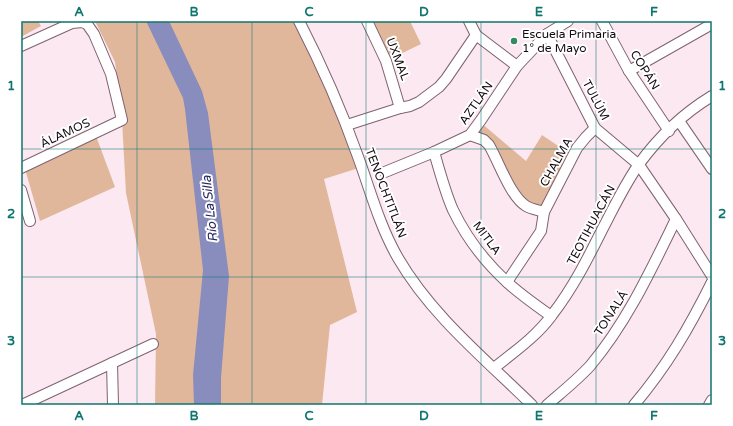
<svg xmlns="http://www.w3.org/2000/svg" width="733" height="426" font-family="'Varela Round',sans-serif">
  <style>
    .green { fill: #e1b79c }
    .water { fill: #888dbd }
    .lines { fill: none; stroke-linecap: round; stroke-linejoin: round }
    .street-casing { stroke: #7f6270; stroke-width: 12 }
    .street { stroke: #fff; stroke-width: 10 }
    .grid { fill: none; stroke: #0f766e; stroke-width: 1; stroke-opacity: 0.55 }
    .poi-dot { fill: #348b5f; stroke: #fff; stroke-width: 1.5 }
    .labels { text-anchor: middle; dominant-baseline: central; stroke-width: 4; stroke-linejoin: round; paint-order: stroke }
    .poi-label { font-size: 12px; fill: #140a0f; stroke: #fff; text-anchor: start }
    .street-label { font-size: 12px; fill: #140a0f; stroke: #fff }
    .water-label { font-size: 13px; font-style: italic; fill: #272762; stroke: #fff }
    .neatline { fill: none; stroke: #0f766e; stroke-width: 1.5 }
    .grid-label { font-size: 13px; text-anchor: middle; font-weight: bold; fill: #0f766e }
  </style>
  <rect width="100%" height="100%" fill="#fce8f1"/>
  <!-- green -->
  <g class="green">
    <polygon points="21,21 38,21 41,26 21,37"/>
    <polygon points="95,21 299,21 362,167 324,179 357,312 330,325 322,405 155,405 156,334 126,193 122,120 115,62"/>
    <polygon points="367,21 410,21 421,44 386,61"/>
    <polygon points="480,122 526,161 542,135 573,156 544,212 527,206 493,152 470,135"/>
    <polygon points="96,136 115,187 40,221 25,169"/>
  </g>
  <!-- water -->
  <polygon class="water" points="146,21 169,21 202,91 208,113 229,276 221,378 221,405 194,405 193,375 203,270 185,109 183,98"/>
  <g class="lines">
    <defs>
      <g id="street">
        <path d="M299,21c22,43 42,88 58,133 13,35 22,71 41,104 33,57 87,101 134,147"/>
        <polyline points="367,21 386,61 400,108"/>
        <polyline points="469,21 476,35 517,66"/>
        <polyline points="602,21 629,71 669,131"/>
        <polyline points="547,34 595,128 639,165 676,219 712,276"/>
        <polyline points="21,46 72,23 82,22 87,24 94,34 111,74 122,120 21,168"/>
        <polyline points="629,71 712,24"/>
        <polyline points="679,121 712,169"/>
        <polyline points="347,125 400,108 410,106 419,102 439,87 446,79 476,35"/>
        <path d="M470,135l14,5 5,5c10,17 21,51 37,61 5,3 12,4 18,6"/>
        <path d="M434,152c6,20 11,40 19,58 13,27 33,53 55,73 13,12 29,23 43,33"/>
        <polyline points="385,172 434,152 470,135 481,120 517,66 547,34 568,21"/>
        <polyline points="21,190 30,221"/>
        <polyline points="507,282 541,231 544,212 577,148 586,137 595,128"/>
        <polyline points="112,363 113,405"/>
        <path d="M494,368c20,-16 43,-32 58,-53 21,-27 36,-57 51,-87 11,-21 22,-44 36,-64 19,-26 45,-51 73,-68"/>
        <polyline points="22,405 153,344"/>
        <path d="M547,405c15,-13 30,-25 43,-39 37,-44 61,-96 86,-147"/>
        <path d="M634,405c33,-39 55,-77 78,-123"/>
        <polyline points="709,405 712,400"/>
      </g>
    </defs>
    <!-- street casing -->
    <use href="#street" class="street-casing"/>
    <!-- street -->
    <use href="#street" class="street"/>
  </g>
  <!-- grid -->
  <path class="grid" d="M137,21v384M252,21v384M366,21v384M481,21v384M596,21v384M21,149h691M21,277h691"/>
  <!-- markers -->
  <circle class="poi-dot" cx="514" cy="41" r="4"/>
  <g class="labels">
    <!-- poi labels -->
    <g class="poi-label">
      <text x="522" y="34">Escuela Primaria<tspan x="522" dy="14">1° de Mayo</tspan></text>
    </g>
    <!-- street labels -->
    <g class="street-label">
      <text transform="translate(398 59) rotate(69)">UXMAL</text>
      <text transform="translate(645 70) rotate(58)">COPÁN</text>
      <text transform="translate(596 100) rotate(62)">TULÚM</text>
      <text transform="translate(476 103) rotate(-55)">AZTLÁN</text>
      <text transform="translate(65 133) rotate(-25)">ÁLAMOS</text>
      <text transform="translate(556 162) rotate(-61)">CHALMA</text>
      <text transform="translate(386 193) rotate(69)">TENOCHTITLÁN</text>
      <text transform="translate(591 225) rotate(-62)">TEOTIHUACÁN</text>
      <text transform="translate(487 238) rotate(53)">MITLA</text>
      <text transform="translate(611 313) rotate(-57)">TONALÁ</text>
    </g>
    <!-- water labels -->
    <g class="water-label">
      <text transform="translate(210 209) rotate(-96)">Río La Silla</text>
    </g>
  </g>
  <!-- border -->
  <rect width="733" height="426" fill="none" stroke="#ffffff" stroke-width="44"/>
  <rect x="22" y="22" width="689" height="382" class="neatline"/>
  <g class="grid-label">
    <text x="79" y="16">A</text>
    <text x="194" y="16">B</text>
    <text x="309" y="16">C</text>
    <text x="424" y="16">D</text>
    <text x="539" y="16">E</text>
    <text x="654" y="16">F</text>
    <text x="11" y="90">1</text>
    <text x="722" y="90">1</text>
    <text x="11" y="218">2</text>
    <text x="722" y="218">2</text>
    <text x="11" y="345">3</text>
    <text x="722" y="345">3</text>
    <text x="79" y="420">A</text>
    <text x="194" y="420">B</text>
    <text x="309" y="420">C</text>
    <text x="424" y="420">D</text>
    <text x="539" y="420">E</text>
    <text x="654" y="420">F</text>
  </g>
</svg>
